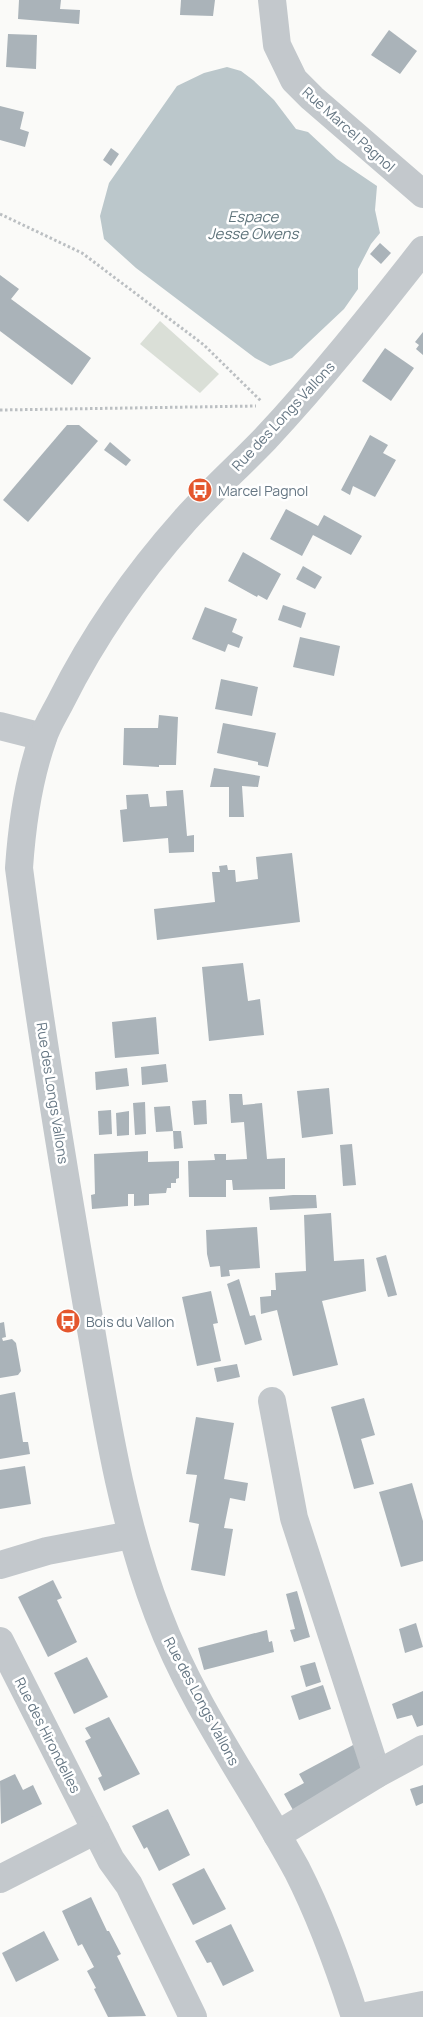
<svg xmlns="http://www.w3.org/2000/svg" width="423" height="2017" font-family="Manrope,sans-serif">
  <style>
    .green { fill: #dadfd7 }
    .water { fill: #bbc7cb }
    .building { fill: #aab3b9 }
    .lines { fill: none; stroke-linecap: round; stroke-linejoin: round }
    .path { stroke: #bbbfc2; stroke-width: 3; stroke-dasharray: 2.5 2.5; stroke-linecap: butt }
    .minor { stroke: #c3c8cc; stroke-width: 28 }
    .tertiary { stroke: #c3c8cc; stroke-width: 28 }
    .labels { text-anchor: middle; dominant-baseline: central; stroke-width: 5; stroke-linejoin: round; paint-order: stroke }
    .street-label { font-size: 14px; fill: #657683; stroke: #fff }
    .poi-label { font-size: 14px; fill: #657683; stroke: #fff; text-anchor: start }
    .water-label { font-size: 15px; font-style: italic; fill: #60757c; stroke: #fff }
  </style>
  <rect width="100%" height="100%" fill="#fafaf8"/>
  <!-- green -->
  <polygon class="green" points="160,321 219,374 200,393 140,344"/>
  <!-- water -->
  <polygon class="water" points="227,67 241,71 253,80 274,100 296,129 308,132 337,159 377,186 375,210 380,233 371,244 358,269 358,289 344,309 292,358 270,366 255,358 136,268 104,239 100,216 109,183 177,86 204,73"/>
  <!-- building -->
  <g class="building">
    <polygon points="19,0 61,0 60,9 80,10 79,24 18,19"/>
    <polygon points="181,0 215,0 213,16 180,15"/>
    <polygon points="389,30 417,51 400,74 371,55"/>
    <polygon points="8,34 37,35 36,69 6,67"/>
    <polygon points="0,106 24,112 20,129 29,132 25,147 0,140"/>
    <polygon points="111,148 119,154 111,166 103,160"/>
    <polygon points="380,243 391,253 381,264 370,254"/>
    <polygon points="0,275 19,289 11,299 91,358 72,385 0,331"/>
    <polygon points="423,332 423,355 416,349 419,345 415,342"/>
    <polygon points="385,348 414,368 391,401 362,381"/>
    <polygon points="67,425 79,425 98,441 28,522 3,500"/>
    <polygon points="370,435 388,445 383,453 396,460 375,497 353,486 350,495 341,490"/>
    <polygon points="110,442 131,460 126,466 104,450"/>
    <polygon points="286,509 318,526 324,515 362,536 351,555 313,535 302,556 270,539"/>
    <polygon points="243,552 281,574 267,600 258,595 257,597 228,581"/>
    <polygon points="303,566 322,577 315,589 296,579"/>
    <polygon points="283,605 306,613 301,628 278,620"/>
    <polygon points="205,607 237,619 232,632 243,637 239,648 228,644 225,652 192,639"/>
    <polygon points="300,637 340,646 334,676 293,667"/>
    <polygon points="221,679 258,687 252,716 215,709"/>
    <polygon points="159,715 178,717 176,765 159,765 159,767 123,765 124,728 158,728"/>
    <polygon points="223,723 276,733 268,767 258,765 258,762 217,753"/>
    <polygon points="214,768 260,776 258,787 242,786 244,817 229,817 229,787 210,787"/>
    <polygon points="183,790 187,836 194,835 194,852 169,853 168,838 123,842 120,810 127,809 126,795 148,794 150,807 167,806 166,791"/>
    <polygon points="292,853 300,922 157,940 154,909 215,902 212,872 220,872 219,866 227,865 228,870 235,870 236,882 258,879 256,857"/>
    <polygon points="243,963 248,1001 260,999 264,1035 209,1041 202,967"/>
    <polygon points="156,1017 159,1054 115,1058 112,1022"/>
    <polygon points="166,1064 168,1082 142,1085 141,1067"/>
    <polygon points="127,1068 129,1086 96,1090 95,1072"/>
    <polygon points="329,1088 333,1134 302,1138 297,1091"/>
    <polygon points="229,1094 242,1094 243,1105 262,1103 267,1159 285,1158 285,1189 233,1190 232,1180 226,1180 226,1197 189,1197 188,1161 215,1160 214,1154 226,1154 226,1160 247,1159 244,1122 231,1123"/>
    <polygon points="206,1100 207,1124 194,1125 192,1101"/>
    <polygon points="145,1102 146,1134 135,1135 133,1103"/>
    <polygon points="170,1106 173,1131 156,1132 154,1107"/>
    <polygon points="111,1110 112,1134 99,1135 98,1111"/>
    <polygon points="129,1111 129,1135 117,1136 116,1113"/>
    <polygon points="173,1131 181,1131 183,1148 174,1149"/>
    <polygon points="352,1144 356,1185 343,1186 340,1145"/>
    <polygon points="148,1151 148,1162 179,1161 179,1178 176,1179 176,1183 171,1183 171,1188 167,1188 166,1193 149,1194 149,1205 134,1206 134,1194 128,1194 128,1206 92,1209 91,1195 95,1194 94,1154"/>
    <polygon points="293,1195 316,1195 317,1208 270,1210 269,1197"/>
    <polygon points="331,1213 334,1261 364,1259 366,1291 322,1301 338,1365 293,1376 277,1310 261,1314 260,1297 271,1296 271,1290 276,1290 275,1273 306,1271 304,1215"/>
    <polygon points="257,1227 260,1268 229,1270 230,1276 221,1277 220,1266 210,1267 207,1254 206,1230"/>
    <polygon points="386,1255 397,1295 388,1297 376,1258"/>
    <polygon points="239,1279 250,1316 255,1315 262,1340 245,1345 227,1284"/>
    <polygon points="211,1291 218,1323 213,1324 221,1361 197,1366 182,1297"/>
    <polygon points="4,1322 6,1337 2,1338 3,1341 12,1339 16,1343 21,1371 18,1375 0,1378 0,1323"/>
    <polygon points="237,1364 240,1377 217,1382 214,1368"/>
    <polygon points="15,1392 23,1442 28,1442 30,1454 0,1459 0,1395"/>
    <polygon points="364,1398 375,1435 361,1439 374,1484 354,1489 331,1407"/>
    <polygon points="196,1417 234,1423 224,1479 248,1483 245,1501 230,1498 224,1528 233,1529 225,1576 191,1570 199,1524 189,1522 197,1475 186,1474"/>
    <polygon points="25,1466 31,1504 0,1509 0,1470"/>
    <polygon points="412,1483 423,1521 423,1561 401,1567 379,1492"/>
    <polygon points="53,1580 62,1598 57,1600 77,1642 48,1657 18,1597"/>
    <polygon points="297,1591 310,1637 294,1642 290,1630 295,1629 286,1594"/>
    <polygon points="416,1623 423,1647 405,1653 399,1629"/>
    <polygon points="267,1630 269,1642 272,1641 274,1652 204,1670 198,1648"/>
    <polygon points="87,1657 108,1697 74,1714 54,1673"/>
    <polygon points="315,1662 321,1682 306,1687 300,1666"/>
    <polygon points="323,1685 331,1709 299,1720 291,1696"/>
    <polygon points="423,1691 423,1725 417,1727 412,1715 397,1719 392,1704"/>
    <polygon points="109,1717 140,1774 104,1791 98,1778 102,1776 85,1741 91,1738 85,1728"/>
    <polygon points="355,1744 363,1771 293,1810 284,1794 304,1783 299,1774"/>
    <polygon points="15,1774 23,1790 33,1785 42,1804 1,1824 0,1781"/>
    <polygon points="423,1785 423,1803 416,1806 410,1789"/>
    <polygon points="168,1809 190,1855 159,1871 147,1847 144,1849 132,1826"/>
    <polygon points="204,1868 226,1909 193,1925 172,1884"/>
    <polygon points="91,1897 107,1931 109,1931 121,1954 117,1956 146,2016 108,2017 94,1989 96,1988 87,1971 94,1967 82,1944 78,1946 62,1911"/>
    <polygon points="231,1924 254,1971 223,1986 211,1962 207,1963 195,1941"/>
    <polygon points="44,1931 59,1960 16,1982 2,1953"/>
  </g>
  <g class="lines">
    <!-- path -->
    <g class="path">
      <polyline points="0,214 82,253 204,345 262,402"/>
      <polyline points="0,410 256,406"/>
    </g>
    <!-- minor -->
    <g class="minor">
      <polyline points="272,0 277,45 294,80 312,98 423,194"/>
      <polyline points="0,726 43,737"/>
      <polyline points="272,1401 294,1518 377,1774"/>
      <polyline points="0,1565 47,1551 131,1535"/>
      <polyline points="0,1641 111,1860 129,1885 193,2017"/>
      <polyline points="277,1835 377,1774 423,1749"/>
      <polyline points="0,1879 96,1830"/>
      <polyline points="361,2017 423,2005"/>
    </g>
    <!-- tertiary -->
    <path class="tertiary" d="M355,2017c-16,-50 -34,-100 -58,-147 -46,-85 -105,-165 -139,-256 -38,-99 -53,-204 -71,-308 -25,-145 -49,-291 -68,-438 3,-44 9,-88 24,-130 4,-13 12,-25 18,-37 33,-66 75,-126 124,-181 25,-28 54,-54 80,-81 56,-60 107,-124 158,-189"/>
  </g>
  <!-- icons -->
  <defs>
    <symbol id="bus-disc" viewBox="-11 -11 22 22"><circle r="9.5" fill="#e4572e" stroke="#fff"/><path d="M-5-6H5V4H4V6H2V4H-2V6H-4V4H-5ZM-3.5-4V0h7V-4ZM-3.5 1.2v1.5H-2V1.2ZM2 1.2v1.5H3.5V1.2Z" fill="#fff"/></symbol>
  </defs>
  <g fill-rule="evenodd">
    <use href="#bus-disc" x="186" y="476" width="28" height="28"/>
    <use href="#bus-disc" x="54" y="1307" width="28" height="28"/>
  </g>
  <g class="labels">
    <!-- street labels -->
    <g class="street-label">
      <text transform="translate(349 129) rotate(42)">Rue Marcel Pagnol</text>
      <text transform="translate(283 416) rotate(-47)">Rue des Longs Vallons</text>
      <text transform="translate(53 1093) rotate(81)">Rue des Longs Vallons</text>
      <text transform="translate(202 1701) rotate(62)">Rue des Longs Vallons</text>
      <text transform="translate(48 1735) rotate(63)">Rue des Hirondelles</text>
    </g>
    <!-- poi labels -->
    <g class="poi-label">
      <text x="218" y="490">Marcel Pagnol</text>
      <text x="86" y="1321">Bois du Vallon</text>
    </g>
    <!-- water labels -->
    <g class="water-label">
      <text x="253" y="216">Espace<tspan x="253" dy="17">Jesse Owens</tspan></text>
    </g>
  </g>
</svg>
